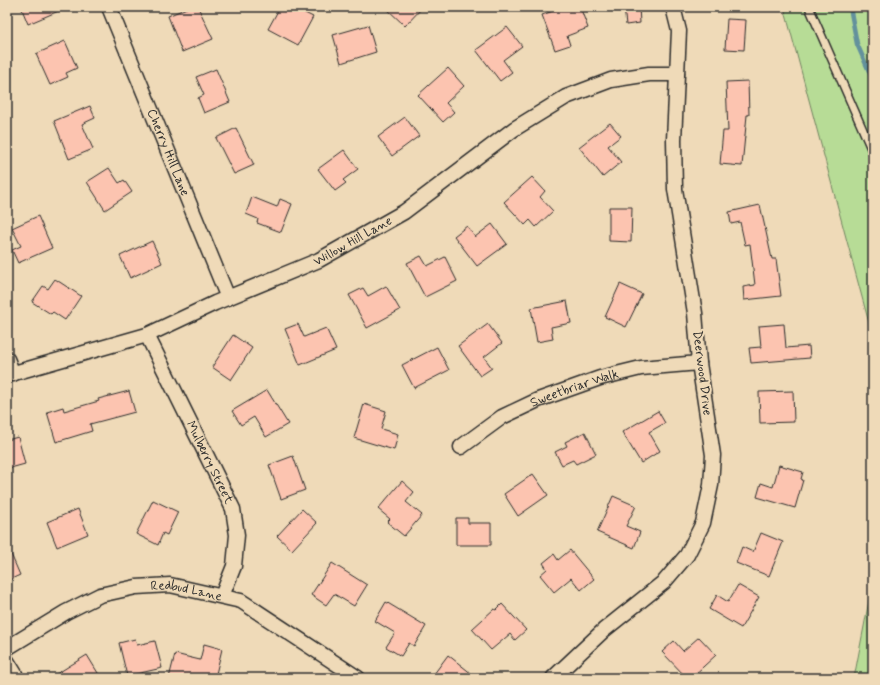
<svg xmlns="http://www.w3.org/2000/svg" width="880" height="685" font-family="Mynerve,sans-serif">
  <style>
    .green { fill: #b7dc96; stroke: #718460 }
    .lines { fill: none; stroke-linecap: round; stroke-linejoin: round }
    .stream { stroke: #63919c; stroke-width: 4.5 }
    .building { fill: #fcc4b0; stroke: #2b2b2b }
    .service-casing { stroke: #2b2b2b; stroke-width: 10 }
    .minor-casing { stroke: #2b2b2b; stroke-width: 17 }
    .service { stroke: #efdab8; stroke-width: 7 }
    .minor { stroke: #efdab8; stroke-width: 14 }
    .labels { text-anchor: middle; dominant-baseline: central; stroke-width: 4; stroke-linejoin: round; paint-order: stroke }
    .street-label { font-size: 13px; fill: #2b2b2b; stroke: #efdab8 }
  </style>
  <rect width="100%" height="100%" fill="#efdab8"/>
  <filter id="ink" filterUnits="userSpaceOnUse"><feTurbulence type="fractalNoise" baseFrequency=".025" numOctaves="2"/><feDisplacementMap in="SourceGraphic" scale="8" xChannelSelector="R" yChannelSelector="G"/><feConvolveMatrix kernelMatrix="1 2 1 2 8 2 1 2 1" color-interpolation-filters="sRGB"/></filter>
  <g filter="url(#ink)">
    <!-- green -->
    <g class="green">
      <polygon points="784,7 873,7 873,338"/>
      <polygon points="873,580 873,678 854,678"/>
    </g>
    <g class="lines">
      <!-- stream -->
      <polyline class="stream" points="850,7 857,44 873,80"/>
    </g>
    <!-- building -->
    <g class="building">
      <polygon points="21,7 68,7 28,24"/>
      <polygon points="189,7 198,7 213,39 182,52 168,16"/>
      <polygon points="280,7 293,7 313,17 298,45 268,29"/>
      <polygon points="385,7 423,7 405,26"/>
      <polygon points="564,7 580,7 588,28 567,36 570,45 555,50 542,15"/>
      <polygon points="624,7 639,7 640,23 626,25"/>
      <polygon points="727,19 746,20 744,50 725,49"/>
      <polygon points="368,25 376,52 341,63 333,35"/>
      <polygon points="507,27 522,46 503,60 512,72 500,81 476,50"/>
      <polygon points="65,41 77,68 66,73 68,77 50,85 36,54"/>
      <polygon points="448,68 464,86 446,103 454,112 443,122 418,95"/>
      <polygon points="216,69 230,102 204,113 198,98 204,95 196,77"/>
      <polygon points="748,81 749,115 747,115 742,166 720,164 723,131 728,131 726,82"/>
      <polygon points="90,106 95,118 82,124 93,149 69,159 54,121"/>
      <polygon points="405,117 419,136 392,156 378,137"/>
      <polygon points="610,123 621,136 608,146 621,162 603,177 579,147"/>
      <polygon points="236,128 254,165 234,174 216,138"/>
      <polygon points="344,150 358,169 343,180 346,183 335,191 318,169"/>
      <polygon points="109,168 119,183 124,180 132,192 105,210 87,182"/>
      <polygon points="532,177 545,191 540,197 553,211 536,227 530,220 525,225 504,202"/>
      <polygon points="252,197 277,207 280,199 292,204 281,232 257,223 258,219 246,214"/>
      <polygon points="760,205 772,259 776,259 781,296 744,300 743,287 755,285 750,244 745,245 740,222 731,224 729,212"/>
      <polygon points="609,207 632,207 631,242 609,241"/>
      <polygon points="38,216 52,248 18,263 12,250 21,246 12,228"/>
      <polygon points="492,224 507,244 477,266 454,236 467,226 475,237"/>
      <polygon points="152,241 162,263 130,278 120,256"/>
      <polygon points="421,256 427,266 445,257 457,281 425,297 407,263"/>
      <polygon points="55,279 81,296 65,320 53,312 51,314 32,302 43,286 48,289"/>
      <polygon points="620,284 642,294 626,327 605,317"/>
      <polygon points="386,286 400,310 367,328 349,295 363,288 368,296"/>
      <polygon points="567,301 571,323 551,327 553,339 537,342 531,308"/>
      <polygon points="298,324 304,337 326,328 336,350 300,365 285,329"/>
      <polygon points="488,324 502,343 484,357 492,368 480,376 458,346"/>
      <polygon points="784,324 786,348 809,346 810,358 751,363 749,348 761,347 759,326"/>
      <polygon points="233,335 252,348 231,380 212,367"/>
      <polygon points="437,347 449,370 414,388 402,365"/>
      <polygon points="267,390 288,424 266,437 254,417 241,425 232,411"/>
      <polygon points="129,391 135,412 90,424 92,431 56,442 47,412 63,407 64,411 99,401 98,399"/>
      <polygon points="793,391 794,422 760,423 759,392"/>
      <polygon points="364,404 386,411 381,429 398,434 394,450 354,438"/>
      <polygon points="658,411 665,423 649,432 660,451 641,463 622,432"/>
      <polygon points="585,432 596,454 576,464 573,460 562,465 555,452 567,446 565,442"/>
      <polygon points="18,437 25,464 7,469 7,440"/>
      <polygon points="293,456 305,490 281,499 269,465"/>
      <polygon points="779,465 803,472 801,479 803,480 795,508 757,497 761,483 773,487"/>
      <polygon points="533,474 548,495 518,516 504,494"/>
      <polygon points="402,481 414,492 406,502 422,515 404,536 387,522 390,519 378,509"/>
      <polygon points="613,496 636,506 626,526 640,532 634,548 597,532"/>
      <polygon points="153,500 178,512 167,535 163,533 158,545 136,534"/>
      <polygon points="78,509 88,534 57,547 47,522"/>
      <polygon points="302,509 317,523 292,550 277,536"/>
      <polygon points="456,518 468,518 468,523 491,523 491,545 456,545"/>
      <polygon points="761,533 783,542 769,576 736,563 742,547 753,552"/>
      <polygon points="7,545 20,575 7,581"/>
      <polygon points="570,550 594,579 581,590 571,578 554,592 540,575 547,569 543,563 554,554 558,560"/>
      <polygon points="332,563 367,585 354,606 334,594 326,605 311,595"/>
      <polygon points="738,585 759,597 741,628 709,609 717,595 728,602"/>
      <polygon points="386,602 426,626 414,646 409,643 401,656 386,647 395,633 375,621"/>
      <polygon points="502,604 526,630 515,640 510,634 491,650 472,629 494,609 496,610"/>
      <polygon points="699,637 716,655 691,678 687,678 662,652 674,641 683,651"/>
      <polygon points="135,639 137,645 155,641 162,668 127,676 119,643"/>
      <polygon points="204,644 222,649 215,678 169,678 175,654 200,660"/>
      <polygon points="87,655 101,678 50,678"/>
      <polygon points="448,655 477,678 431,678"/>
    </g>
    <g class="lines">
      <defs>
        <polyline id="service" points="809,7 873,153"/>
        <g id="minor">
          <path id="s1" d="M109,7l119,291"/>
          <path id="s2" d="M147,335l86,174 4,26 -3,31 -12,30"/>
          <polyline points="7,359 13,374"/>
          <path id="s3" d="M7,375l140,-40 68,-32 104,-43 85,-48 110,-83 52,-32 45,-17 38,-6h28"/>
          <path id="s4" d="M461,447l41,-30 36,-17 62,-22 41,-10 58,-5"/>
          <path id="s5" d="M7,648l59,-36 34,-17 36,-8 34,-2 71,16 117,77"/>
          <polyline points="7,661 15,674 16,678"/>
          <polyline points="553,678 604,630 664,582 687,555 703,523 711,485 713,455 699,363 695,313 675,189 674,140 679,31 673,7"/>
        </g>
      </defs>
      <!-- service casing -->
      <use href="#service" class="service-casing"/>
      <!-- minor casing -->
      <use href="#minor" class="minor-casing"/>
      <!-- service -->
      <use href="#service" class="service"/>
      <!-- minor -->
      <use href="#minor" class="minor"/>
    </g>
  </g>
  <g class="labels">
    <!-- street labels -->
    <g class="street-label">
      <text stroke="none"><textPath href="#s1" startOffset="157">Cherry Hill Lane</textPath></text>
      <text stroke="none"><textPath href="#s3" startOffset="372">Willow Hill Lane</textPath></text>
      <text transform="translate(702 373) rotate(83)">Deerwood Drive</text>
      <text stroke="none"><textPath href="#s4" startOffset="129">Sweetbriar Walk</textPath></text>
      <text stroke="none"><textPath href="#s2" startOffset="142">Mulberry Street</textPath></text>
      <text stroke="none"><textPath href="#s5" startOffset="195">Redbud Lane</textPath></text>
    </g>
  </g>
  <!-- margin -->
  <rect width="880" height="685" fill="none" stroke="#efdab8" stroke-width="24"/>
  <rect x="12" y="12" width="856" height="661" fill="none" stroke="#2b2b2b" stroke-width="1.5" filter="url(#ink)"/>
</svg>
